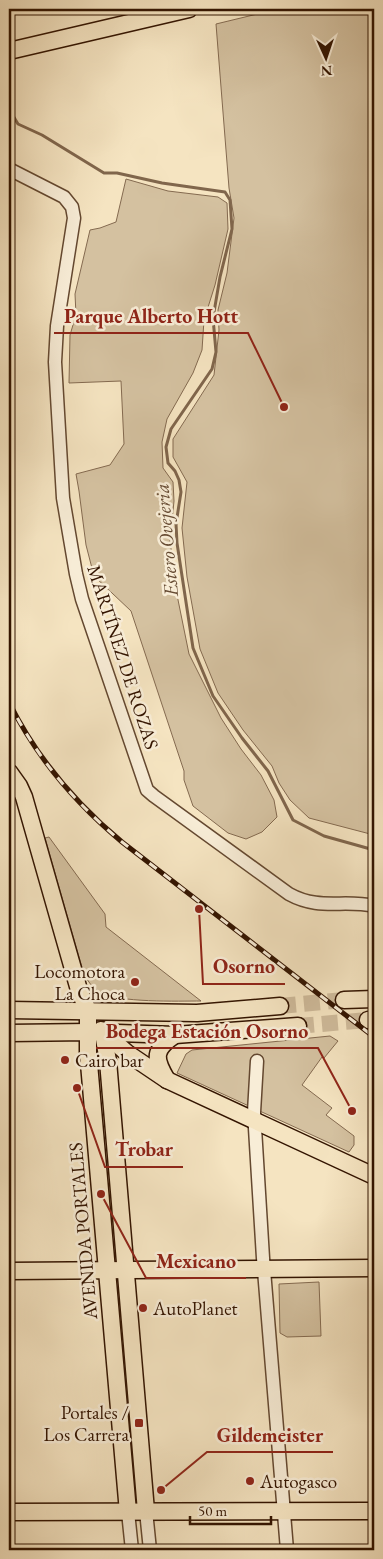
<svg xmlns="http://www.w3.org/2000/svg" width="383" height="1559" font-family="'EB Garamond',serif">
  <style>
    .green { fill: #d4c1a0; stroke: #846a50 }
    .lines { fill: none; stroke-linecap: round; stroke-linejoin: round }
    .stream { stroke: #80664c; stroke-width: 3 }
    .major-tunnel { stroke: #ceba9a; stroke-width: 16; stroke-dasharray: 16 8; stroke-linecap: butt }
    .minor-casing { stroke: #644830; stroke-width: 15 }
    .major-casing { stroke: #331400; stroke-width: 19 }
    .minor { stroke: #f8edd7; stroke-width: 12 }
    .major { stroke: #f5e4c1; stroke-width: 16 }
    .rail-casing { stroke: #331400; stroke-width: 5 }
    .rail { stroke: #f8edd7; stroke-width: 3; stroke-dasharray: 9; stroke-linecap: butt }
    .poi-dot { fill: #8f2418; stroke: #f8edd7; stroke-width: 2 }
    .labels { text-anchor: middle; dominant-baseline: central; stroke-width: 5; stroke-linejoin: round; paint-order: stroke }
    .street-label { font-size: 19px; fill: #331400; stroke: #f8edd7 }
    .poi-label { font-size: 19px; fill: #331400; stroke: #f8edd7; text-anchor: start }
    .water-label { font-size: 20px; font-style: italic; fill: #664b33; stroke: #f8edd7 }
    .leader { fill: none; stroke: #8f2418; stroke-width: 2 }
    .callout-dot { fill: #8f2418; stroke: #f8edd7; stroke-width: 2 }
    .callout-label { font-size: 20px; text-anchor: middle; font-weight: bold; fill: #8f2418; stroke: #f8edd7; stroke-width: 5; stroke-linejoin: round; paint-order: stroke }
  </style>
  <rect width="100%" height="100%" fill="#f5e4c1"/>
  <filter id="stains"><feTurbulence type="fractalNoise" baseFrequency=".004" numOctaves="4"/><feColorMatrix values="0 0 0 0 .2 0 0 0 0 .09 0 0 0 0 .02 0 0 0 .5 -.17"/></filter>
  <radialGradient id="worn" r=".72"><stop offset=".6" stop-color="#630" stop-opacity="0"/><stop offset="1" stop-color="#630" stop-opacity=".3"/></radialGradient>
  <!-- green -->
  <g class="green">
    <polygon points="278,9 374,9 374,835 309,818 290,800 279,783 272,766 243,730 218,693 200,649 187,577 182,528 187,482 173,457 173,439 214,375 219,330 218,310 227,273 234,218 229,188 216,24"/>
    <polygon points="126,179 168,191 218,197 227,203 228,229 215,285 204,320 202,350 193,373 167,419 162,442 163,468 173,482 174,501 170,541 176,590 189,654 221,718 241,749 261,775 274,800 277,817 262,832 246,839 228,833 193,806 184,780 184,771 131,611 94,576 86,545 79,491 76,474 110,465 124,444 121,381 69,383 70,335 76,315 75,294 90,230 100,228 116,222"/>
    <path d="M49,837l56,77 1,13 95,74c-22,0 -84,2 -101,-9 -9,-5 -13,-12 -17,-21l-38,-133z"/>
    <polygon points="330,1036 338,1041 324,1058 322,1057 302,1085 332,1108 326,1115 354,1136 354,1145 349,1152 177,1073 186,1054 192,1050"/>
    <polygon points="319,1282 321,1336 287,1337 280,1333 279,1284"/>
  </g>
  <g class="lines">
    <!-- stream -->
    <polyline class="stream" points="9,109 18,124 42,135 104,173 117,173 162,183 225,192 230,200 232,229 220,277 213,318 216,352 212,369 171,429 166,447 168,463 175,471 179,480 181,492 176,524 177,543 193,648 213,696 242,738 268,771 293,820 324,836 374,850"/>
    <!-- major-tunnel -->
    <g class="major-tunnel">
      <polyline points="280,1006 344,1000"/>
      <polyline points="298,1026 368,1020"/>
    </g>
    <defs>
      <g id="minor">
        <path d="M9,169l55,28 8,10 2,11 -17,108 -2,36 8,136 13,76 6,25 65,191 7,6 135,98c31,17 54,5 85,12"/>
        <polyline points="9,790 22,791"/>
        <polyline points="257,1061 254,1112 263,1258 287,1550"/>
        <polyline points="146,1511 150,1550"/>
        <polyline points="128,1512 132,1550"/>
      </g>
      <g id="major">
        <polyline points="9,51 189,9"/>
        <polyline points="9,772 19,786 24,797 79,990 88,1011 88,1052 128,1512"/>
        <polyline points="344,1000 374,999"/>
        <polyline points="9,1010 197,1013 280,1006"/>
        <polyline points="368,1020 374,1019"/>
        <polyline points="101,1030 127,1053 167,1080 374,1176"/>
        <polyline points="9,1033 89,1032 175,1035 298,1026"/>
        <polyline points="103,1033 108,1061 146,1511"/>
        <path d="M167,1080c-13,-22 -14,-30 8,-45"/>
        <polyline points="9,1271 374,1268"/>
        <polyline points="9,1512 374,1511"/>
      </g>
    </defs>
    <!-- minor casing -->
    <use href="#minor" class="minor-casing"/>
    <!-- major casing -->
    <use href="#major" class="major-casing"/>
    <!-- minor -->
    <use href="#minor" class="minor"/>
    <!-- major -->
    <use href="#major" class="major"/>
    <defs>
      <path id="rail" d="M9,702c27,55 65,100 113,140l252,195"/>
    </defs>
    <!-- rail casing -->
    <use href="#rail" class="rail-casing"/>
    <!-- rail -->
    <use href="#rail" class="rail"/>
  </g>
  <!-- markers -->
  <g class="poi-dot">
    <circle cx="135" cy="982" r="5"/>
    <circle cx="65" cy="1060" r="5"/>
    <circle cx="143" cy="1308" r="5"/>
    <rect x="134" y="1418" width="10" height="10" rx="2.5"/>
    <circle cx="250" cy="1481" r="5"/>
  </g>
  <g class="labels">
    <!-- street labels -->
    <g class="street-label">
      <text transform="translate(123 657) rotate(72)">MARTÍNEZ DE ROZAS</text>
      <text transform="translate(83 1231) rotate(-95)">AVENIDA PORTALES</text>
    </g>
    <!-- poi labels -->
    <g class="poi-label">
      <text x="125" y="971" text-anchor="end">Locomotora<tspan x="125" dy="22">La Choca</tspan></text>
      <text x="75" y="1060">Cairo bar</text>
      <text x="153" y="1308">AutoPlanet</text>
      <text x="129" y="1412" text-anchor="end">Portales /<tspan x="129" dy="22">Los Carrera</tspan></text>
      <text x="260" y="1481">Autogasco</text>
    </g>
    <!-- water labels -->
    <g class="water-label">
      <text transform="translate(166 540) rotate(-95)">Estero Ovejeria</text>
    </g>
  </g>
  <!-- callouts -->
  <path class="leader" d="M284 407L248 333H54M199 909L203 984H285M352 1111L318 1048H96M77 1088L105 1167H183M101 1194L146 1278H246M161 1490L207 1452H333"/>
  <g class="callout-dot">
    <circle cx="284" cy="407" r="5"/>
    <circle cx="199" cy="909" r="5"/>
    <circle cx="352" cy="1111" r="5"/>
    <circle cx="77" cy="1088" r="5"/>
    <circle cx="101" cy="1194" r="5"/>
    <circle cx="161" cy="1490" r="5"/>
  </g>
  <g class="callout-label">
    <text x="151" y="323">Parque Alberto Hott</text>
    <text x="244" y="973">Osorno</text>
    <text x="207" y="1038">Bodega Estación Osorno</text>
    <text x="144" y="1156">Trobar</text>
    <text x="196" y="1268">Mexicano</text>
    <text x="270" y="1442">Gildemeister</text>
  </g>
  <!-- margin -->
  <rect width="383" height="1559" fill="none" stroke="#f5e4c1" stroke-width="30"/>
  <rect x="10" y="10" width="363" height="1539" fill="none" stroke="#331400" stroke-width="2.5"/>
  <rect x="15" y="15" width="353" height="1529" fill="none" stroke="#331400"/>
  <!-- north arrow -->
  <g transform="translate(326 58) rotate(177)" stroke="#f8edd7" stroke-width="4" paint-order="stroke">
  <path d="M0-4L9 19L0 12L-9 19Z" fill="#331400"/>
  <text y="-8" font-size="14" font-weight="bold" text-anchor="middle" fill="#331400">N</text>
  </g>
  <!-- scale -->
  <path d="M190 1516v8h81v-8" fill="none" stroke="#331400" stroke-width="2.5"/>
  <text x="198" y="1516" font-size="15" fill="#331400" stroke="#f8edd7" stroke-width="4" paint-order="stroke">50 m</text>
  <rect width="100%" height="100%" filter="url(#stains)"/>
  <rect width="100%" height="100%" fill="url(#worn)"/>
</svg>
